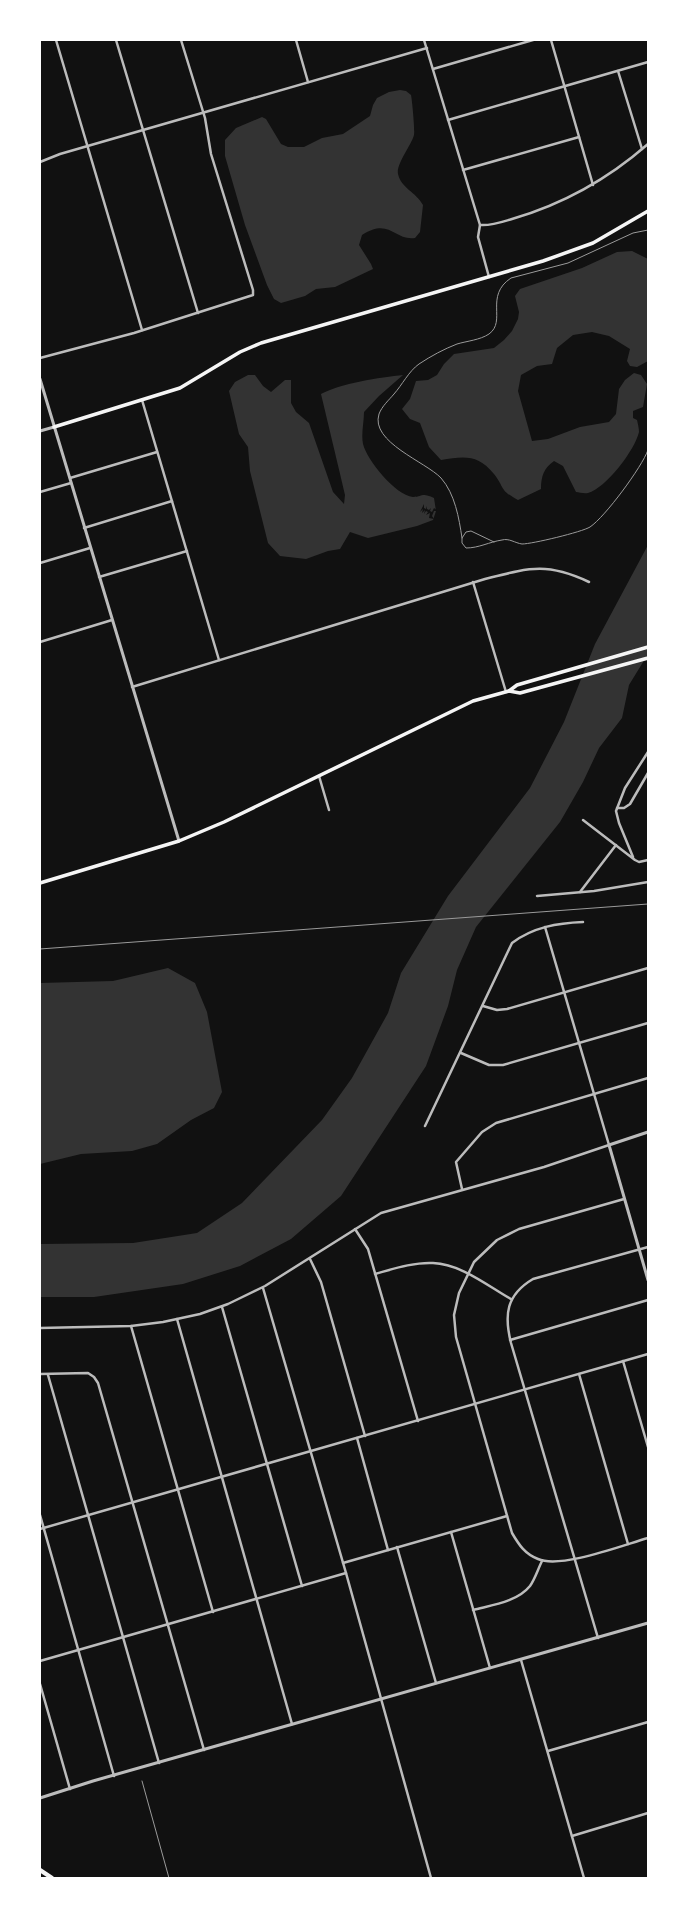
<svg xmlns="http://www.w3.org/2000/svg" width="688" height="1918" font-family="'Golos Text',sans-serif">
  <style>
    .water { fill: #333 }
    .pier { fill: #111 }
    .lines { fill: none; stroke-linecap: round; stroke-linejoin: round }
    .minor { stroke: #bcbcbc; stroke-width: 2.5 }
    .tertiary { stroke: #bcbcbc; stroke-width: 3 }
    .secondary { stroke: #f5f5f5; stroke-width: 3.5 }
    .primary { stroke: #f5f5f5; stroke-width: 3.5 }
    .motorway { stroke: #f5f5f5; stroke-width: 4.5 }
    .rail { stroke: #9a9a9a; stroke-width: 1 }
  </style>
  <rect width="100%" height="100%" fill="#111"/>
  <!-- water -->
  <g class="water">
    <path d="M400,90l6,1 5,4c1,4 4,35 3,40 -3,11 -18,29 -16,39 3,14 18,18 25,31l-3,27 -5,6c-21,3 -25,-21 -53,-3l-3,10 12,19 2,5 -38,18 -19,2 -11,7 -24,7 -7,-4 -7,-14 -22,-60 -20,-69v-16l11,-12 26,-11 4,2 15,25 7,3h16l18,-9 21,-4 27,-18 3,-11 4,-7 12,-6z"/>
    <path d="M632,251l16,8v102l-11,6 -7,-1 -3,-5 3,-12 -21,-13 -17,-4 -19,3 -16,13 -5,16 -15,2 -16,9 -3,16 14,50 16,-2 32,-12 29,-5 7,-8 3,-25 6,-9 9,-7 7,2 6,9 -4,23 -10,4v7l4,2c1,4 2,9 2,12 -4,18 -33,56 -51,61 -4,1 -9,-1 -12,-1l-13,-26 -9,-5c-10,7 -13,15 -13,28l-23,11c-19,-10 -13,-12 -24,-26 -16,-20 -30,-18 -53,-14l-12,-13 -9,-24 -10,-4 -8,-10 8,-10 6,-18 12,-1 9,-5 7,-11 10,-10 40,-6 10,-8 8,-9 6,-12 1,-7 -4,-16 5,-7 62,-21 35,-16z"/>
    <path d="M248,375h7l8,11 8,6 14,-12h6v23l5,9 13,11 24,69 11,12 1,-9 -4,-17 -20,-84c18,-10 60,-17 82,-19l-24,21 -15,16c0,10 -3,22 -1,32 4,16 32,51 50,53 10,0 8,-5 21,1l2,13 -3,9 -16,6 -49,12 -18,-6 -10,17 -12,2 -22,8 -26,-3 -12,-13 -18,-72 -2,-24 -9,-13 -10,-43 6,-9z"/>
    <polygon points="648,545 648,654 629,685 622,718 599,748 583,782 560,822 476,927 457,970 448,1006 426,1066 341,1196 291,1239 240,1266 183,1284 94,1297 40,1297 40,1244 133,1243 197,1233 242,1203 322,1120 352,1078 388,1013 401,973 448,896 530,788 564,722 595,644"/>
    <polygon points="168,968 195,983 207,1012 222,1092 214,1108 191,1120 157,1144 132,1151 81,1154 40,1164 40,983 113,981"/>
  </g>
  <!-- pier -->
  <polygon class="pier" points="424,504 424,508 426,509 427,506 427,509 429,510 431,508 430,511 432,512 434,508 438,511 434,511 432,516 434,519 429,518 430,513 426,515 428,512 426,511 424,514 425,510 422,513 423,509 420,512"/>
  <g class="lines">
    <!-- minor -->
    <g class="minor">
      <polyline points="56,40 142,330"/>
      <polyline points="116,40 198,313"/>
      <polyline points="296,40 308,82"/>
      <polyline points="424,40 473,202 480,225 478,237 489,277"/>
      <polyline points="551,40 593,185"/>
      <polyline points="433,69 533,40"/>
      <polyline points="618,71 642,149"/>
      <polyline points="448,120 648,62"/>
      <polyline points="40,162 60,154 427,48"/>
      <polyline points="463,170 579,137"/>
      <path d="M480,225c11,1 22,-3 32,-6 52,-15 96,-40 136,-75"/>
      <polyline points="40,358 134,333 253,295 253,290 211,154 205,118 181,40"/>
      <polyline points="142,400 219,660"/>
      <polyline points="70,478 157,452"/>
      <polyline points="40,492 71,483"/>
      <polyline points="84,528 172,501"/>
      <polyline points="40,563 90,548"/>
      <polyline points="99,577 187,551"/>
      <polyline points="473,582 506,692"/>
      <polyline points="40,642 112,620"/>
      <path d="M132,687l353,-108c44,-11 61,-17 104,3"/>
      <polyline points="319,776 329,810"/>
      <polyline points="617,808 624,808 630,804 648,773"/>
      <polyline points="583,820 635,860 639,862 648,860"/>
      <polyline points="633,857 619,823 616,811 625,788 648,752"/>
      <polyline points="580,892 616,845"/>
      <polyline points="537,896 594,891 648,882"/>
      <polyline points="483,1006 497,1010 507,1009 648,968"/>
      <polyline points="461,1053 489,1065 503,1065 648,1023"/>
      <path d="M425,1126l87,-183c21,-16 46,-20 71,-21"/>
      <polyline points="462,1189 456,1162 482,1132 496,1123 648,1078"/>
      <path d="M624,1199l-105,30 -22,11 -23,22 -15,31 -5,22 2,22 56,196c7,12 13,21 26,26 23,10 85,-14 110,-21"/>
      <polyline points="355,1229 368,1249 418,1421"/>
      <polyline points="310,1259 321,1282 365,1436"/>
      <path d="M375,1274c18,-5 39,-12 58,-11 28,1 55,23 78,36"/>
      <polyline points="263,1288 346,1573 431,1878"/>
      <polyline points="222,1307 302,1586"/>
      <polyline points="177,1319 292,1724"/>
      <polyline points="131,1326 213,1612"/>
      <polyline points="40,1328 131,1326 163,1322 200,1314 228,1304 265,1286 381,1213 544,1167 609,1145 545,927"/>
      <polyline points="510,1340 648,1300"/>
      <polyline points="623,1361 648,1447"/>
      <polyline points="40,1374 88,1373 94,1377 98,1383 204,1750"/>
      <polyline points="579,1374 628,1544"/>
      <polyline points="48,1375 159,1763"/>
      <polyline points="357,1438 388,1550"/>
      <polyline points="40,1515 114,1776"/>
      <polyline points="40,1529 648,1354"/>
      <polyline points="451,1532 490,1668"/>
      <polyline points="397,1547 436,1683"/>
      <polyline points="343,1563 507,1516"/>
      <path d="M473,1610c19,-5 44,-8 57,-24 5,-7 8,-17 12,-25"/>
      <path d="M598,1638l-87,-295c-7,-28 -5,-48 22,-64l115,-32"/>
      <polyline points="521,1660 584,1878"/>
      <polyline points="40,1661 346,1573"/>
      <polyline points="40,1684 70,1789"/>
      <polyline points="548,1751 648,1722"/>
      <polyline points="572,1836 648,1813"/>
    </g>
    <!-- tertiary -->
    <g class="tertiary">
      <polyline points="40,379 179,841"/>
      <polyline points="40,431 54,427"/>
      <polyline points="648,1132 609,1145 648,1280"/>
      <polyline points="40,1798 93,1781 648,1623"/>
    </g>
    <!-- secondary -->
    <polyline class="secondary" points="54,427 180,388 240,352 261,343 543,261 593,243 648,211"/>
    <!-- primary -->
    <g class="primary">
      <polyline points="509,691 520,693 648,658"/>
      <polyline points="40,883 179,841 224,822 473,701 509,691 517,685 648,647"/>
    </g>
    <!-- motorway -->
    <polyline class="motorway" points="40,1870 52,1878"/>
    <!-- rail -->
    <g class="rail">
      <path d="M462,538c-3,-20 -7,-44 -21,-60 -15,-16 -71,-36 -62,-64 3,-8 10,-14 15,-20 8,-9 15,-23 25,-30 12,-8 25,-15 38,-20 10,-3 23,-4 32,-10 18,-13 -5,-38 22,-56l57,-15 65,-30 15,-3"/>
      <path d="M494,542l-23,-11 -5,1 -4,6v5l4,5c13,0 23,-6 36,-8 7,-2 13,3 20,4 10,0 60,-12 68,-17 15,-10 52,-60 58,-77"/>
      <polyline points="40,949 648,904"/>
      <polyline points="142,1781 169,1878"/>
    </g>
  </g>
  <!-- border -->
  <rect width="688" height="1918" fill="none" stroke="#ffffff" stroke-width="82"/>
</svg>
